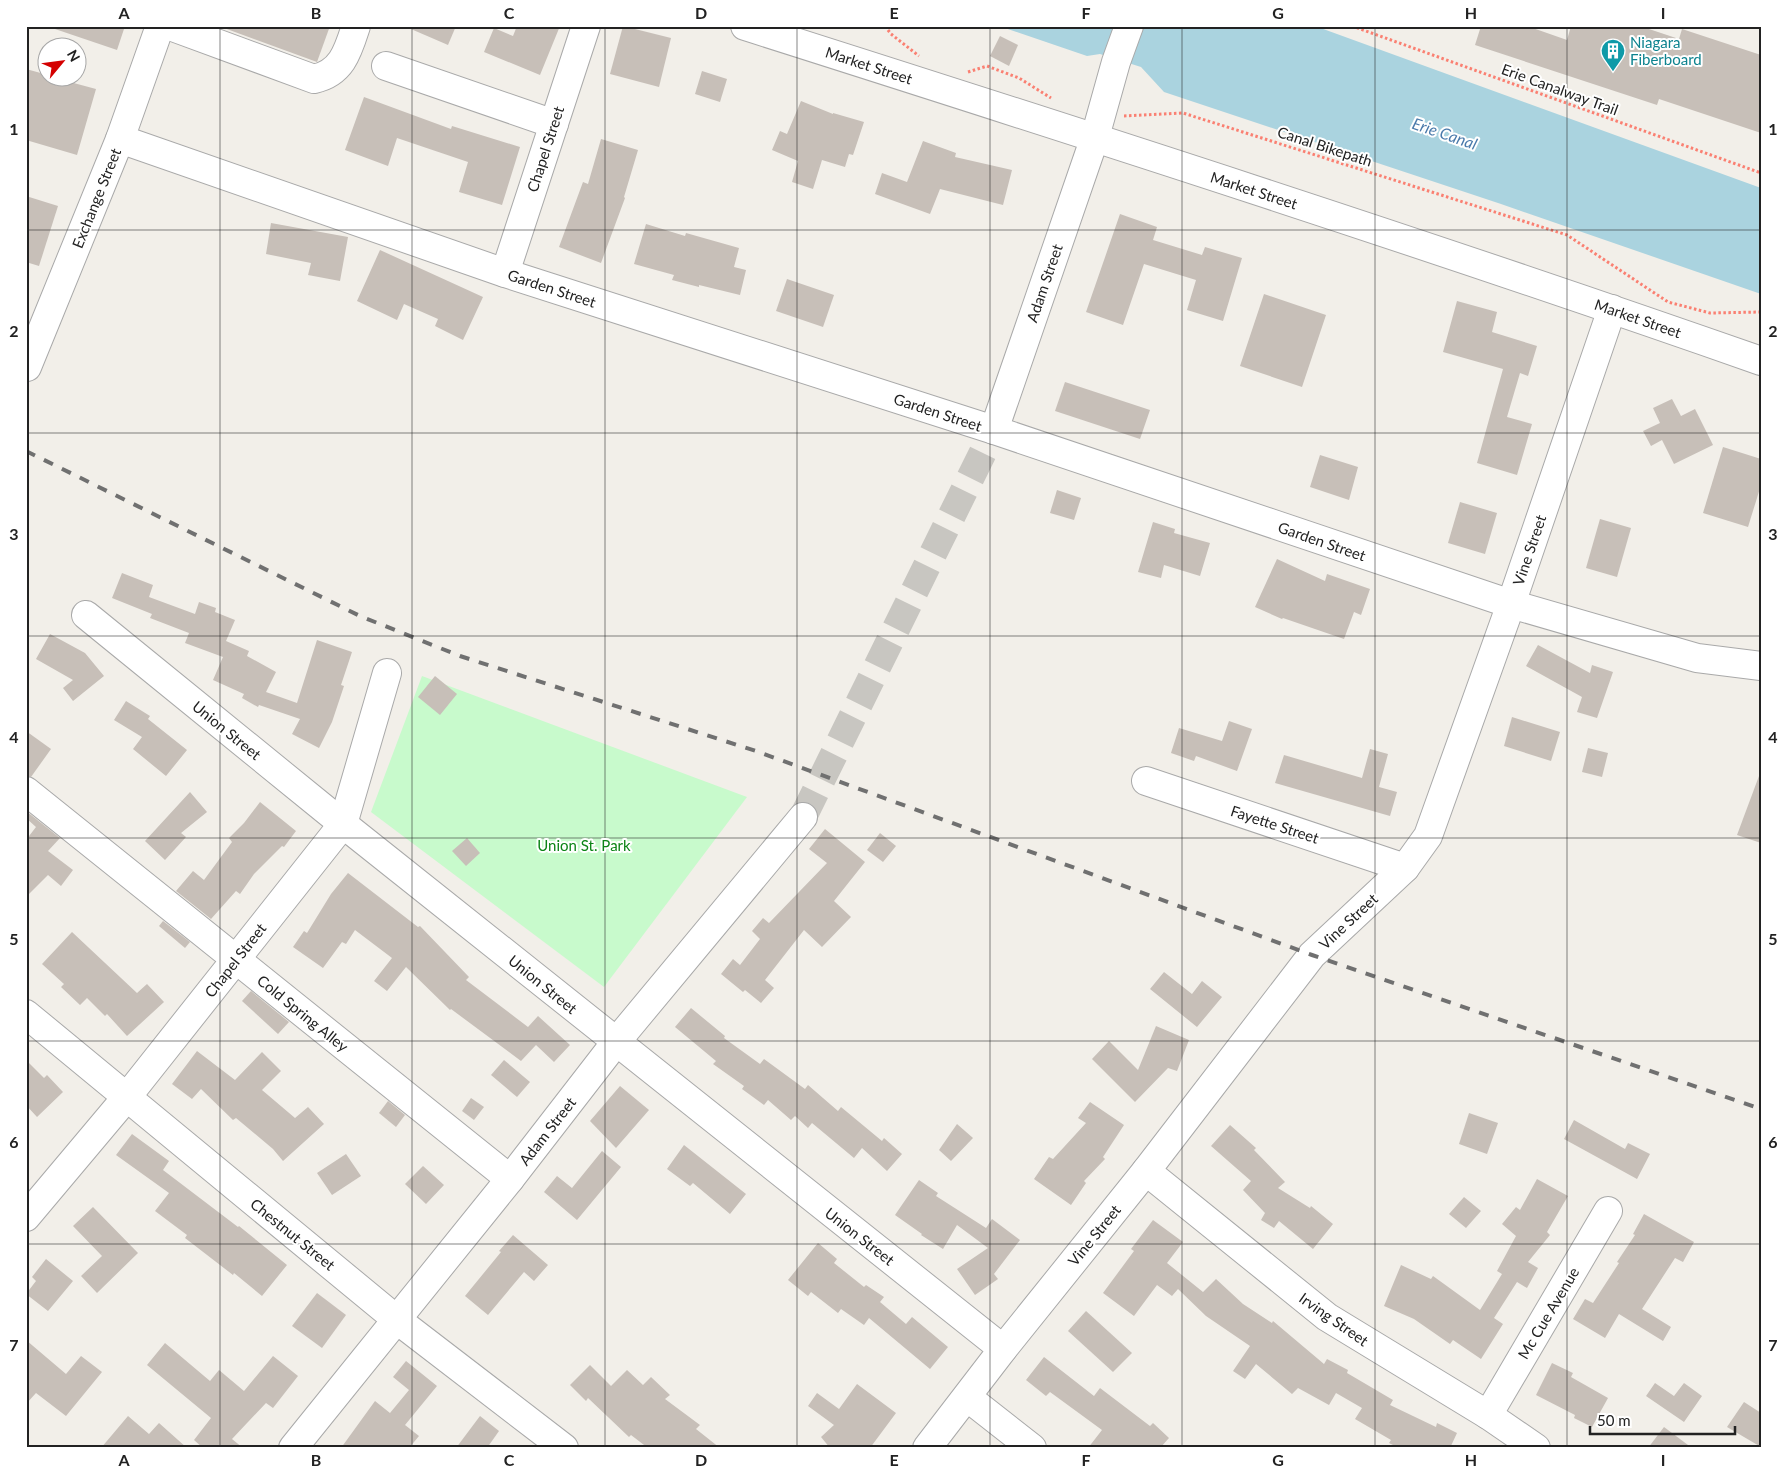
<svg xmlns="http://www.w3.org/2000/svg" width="1787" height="1474" font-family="Lato,sans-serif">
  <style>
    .park { fill: #c8facc }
    .water { fill: #aad3df }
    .building { fill: #c7bfb8 }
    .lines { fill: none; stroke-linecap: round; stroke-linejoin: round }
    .minor-tunnel { stroke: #c8c6c1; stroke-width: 28; stroke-dasharray: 28 14; stroke-linecap: butt }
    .minor-casing { stroke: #a9a9a9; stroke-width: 30 }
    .path { stroke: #fa8072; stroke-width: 3; stroke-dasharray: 2.5 2.5; stroke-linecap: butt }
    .minor { stroke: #fff; stroke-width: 28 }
    .rail { stroke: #707070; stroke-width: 4; stroke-dasharray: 10 10; stroke-linecap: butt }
    .grid { fill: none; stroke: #222; stroke-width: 1; stroke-opacity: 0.55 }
    .labels { text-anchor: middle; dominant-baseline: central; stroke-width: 4; stroke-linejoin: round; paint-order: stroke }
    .culture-label { font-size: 15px; fill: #0d838f; stroke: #fff; text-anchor: start }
    .street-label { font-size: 15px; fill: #222; stroke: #fff }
    .park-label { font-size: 15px; fill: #0c8416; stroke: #fff }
    .water-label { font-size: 16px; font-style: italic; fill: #4a7aab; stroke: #fff }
    .neatline { fill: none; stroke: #222; stroke-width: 2 }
    .grid-label { font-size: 16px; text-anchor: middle; font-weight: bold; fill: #222 }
  </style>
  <rect width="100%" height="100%" fill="#f2efe9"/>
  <!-- park -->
  <polygon class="park" points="422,676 747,797 604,987 371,812"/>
  <!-- water -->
  <polygon class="water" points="999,26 1315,26 1761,188 1761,294 1501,204 1164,92 1141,67 1100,54 1087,56"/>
  <!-- building -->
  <g class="building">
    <polygon points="56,26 125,26 117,50 55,29"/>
    <polygon points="224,26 330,26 317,62 224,28"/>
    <polygon points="404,26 456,26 448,45"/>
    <polygon points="517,26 560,26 540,75 484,52 494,28 513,36"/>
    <polygon points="623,26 671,38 659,87 610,74"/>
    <polygon points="1481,26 1527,26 1567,40 1571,26 1640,26 1679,39 1682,29 1761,55 1761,133 1659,99 1657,105 1475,45"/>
    <polygon points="1000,36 1018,45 1009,66 990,56"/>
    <polygon points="26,69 48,75 48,78 55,78 96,89 77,155 26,140"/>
    <polygon points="702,71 727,79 720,102 695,94"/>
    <polygon points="364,97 451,129 452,126 520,147 502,205 459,192 468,162 397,138 388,166 345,150"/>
    <polygon points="801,101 833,114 833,113 864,122 853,155 849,154 845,167 822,160 813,189 792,182 798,161 772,150 780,131 787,134"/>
    <polygon points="601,139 638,150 624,197 625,198 601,263 559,247 583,182 588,184"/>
    <polygon points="923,141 956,153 955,157 1012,170 1003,205 940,189 930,214 875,194 882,173 907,182"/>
    <polygon points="26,196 58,206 39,266 26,262"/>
    <polygon points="1120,214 1157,227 1153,240 1202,255 1205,247 1242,258 1223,321 1187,310 1196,280 1144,264 1123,325 1086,312"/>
    <polygon points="271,223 348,237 340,281 308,275 311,263 266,254"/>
    <polygon points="646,224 685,236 686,233 739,248 734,267 746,270 740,295 699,285 699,287 672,280 674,275 634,264"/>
    <polygon points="380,250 483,297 463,340 435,326 438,319 404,304 397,320 357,301"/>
    <polygon points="787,279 834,295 823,327 776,311"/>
    <polygon points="1264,294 1326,315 1302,387 1240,366"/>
    <polygon points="1457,301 1497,312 1492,332 1537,346 1528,376 1520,373 1507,417 1532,424 1517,475 1477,463 1503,369 1443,352"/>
    <polygon points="1065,382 1150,410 1140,439 1055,411"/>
    <polygon points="1672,399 1681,416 1695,409 1713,445 1674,464 1662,440 1651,446 1643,431 1660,423 1653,408"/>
    <polygon points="1723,447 1761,459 1761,485 1748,527 1703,513"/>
    <polygon points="1320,455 1358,467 1349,500 1310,487"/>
    <polygon points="1057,490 1081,498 1074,520 1050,513"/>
    <polygon points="1460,502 1497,513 1485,554 1448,543"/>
    <polygon points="1600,519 1631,528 1617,577 1586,568"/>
    <polygon points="1153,522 1175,529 1174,533 1210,543 1200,576 1164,565 1161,578 1138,572"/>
    <polygon points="1277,559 1325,581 1327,574 1370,589 1361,615 1354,612 1344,639 1283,618 1282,619 1255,607"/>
    <polygon points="122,573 153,585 149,597 195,614 199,602 216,608 215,612 235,620 226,641 249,651 247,656 276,672 266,692 297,703 317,640 352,652 341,685 344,686 332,722 319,748 292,734 300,719 259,705 258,707 242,698 244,694 213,680 223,657 185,643 189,633 150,618 152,614 112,598"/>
    <polygon points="50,634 85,653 104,676 73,701 63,688 73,680 36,659"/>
    <polygon points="1538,645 1590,673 1592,665 1613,672 1597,718 1577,712 1582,697 1526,666"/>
    <polygon points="435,676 457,694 440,715 418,697"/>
    <polygon points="126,701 150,716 148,719 187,750 166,776 133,749 142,737 114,720"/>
    <polygon points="1512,717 1560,732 1551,761 1504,746"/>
    <polygon points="1229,721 1252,729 1237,771 1196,756 1194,761 1171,753 1179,728 1222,741"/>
    <polygon points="26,731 51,749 31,777 26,776"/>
    <polygon points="1588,748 1608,753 1602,777 1582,772"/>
    <polygon points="1370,749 1388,754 1379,787 1397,792 1390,816 1275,783 1284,755 1362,778"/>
    <polygon points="1759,776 1761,776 1761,843 1737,835"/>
    <polygon points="190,792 207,812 181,833 186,837 165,860 145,841"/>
    <polygon points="260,802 296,831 284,847 282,846 254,874 240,894 236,891 211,919 176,891 193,871 204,880 232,842 229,838 244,823"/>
    <polygon points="26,811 60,838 48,851 73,870 61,886 48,875 26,897 26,840 36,827 26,818"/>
    <polygon points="825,829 865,862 834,901 851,917 822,947 804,930 765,980 774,988 761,1003 745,990 743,992 721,974 733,959 740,965 760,939 752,931 763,918 769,923 827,863 809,849"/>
    <polygon points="880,833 896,846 883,862 867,850"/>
    <polygon points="467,838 480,853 466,866 452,851"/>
    <polygon points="348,873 418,927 420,926 469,977 466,980 528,1027 538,1016 570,1045 554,1062 536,1045 521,1061 451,1009 450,1010 406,967 387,991 374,981 392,958 355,930 346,944 342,942 323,968 293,947 304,931 307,933 331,894"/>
    <polygon points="163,921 190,942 185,948 159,926"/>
    <polygon points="72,932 137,993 147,984 164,1002 127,1036 107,1014 105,1016 87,998 80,1005 61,987 64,984 42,964"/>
    <polygon points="1164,972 1192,994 1202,981 1222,997 1197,1027 1150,989"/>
    <polygon points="251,991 289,1022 278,1034 242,1001"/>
    <polygon points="691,1008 725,1036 724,1038 760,1064 764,1059 805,1089 808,1085 838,1111 841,1107 882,1141 884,1138 902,1154 887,1171 862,1148 854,1158 812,1123 808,1128 795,1116 791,1120 768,1100 764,1105 742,1089 744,1086 713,1064 716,1061 675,1027"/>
    <polygon points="1156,1026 1189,1040 1177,1071 1168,1068 1135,1102 1092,1059 1109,1041 1138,1070"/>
    <polygon points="197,1051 235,1080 262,1052 281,1071 262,1090 295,1118 308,1107 324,1124 283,1161 273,1149 236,1118 233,1120 201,1089 192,1099 172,1084"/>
    <polygon points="26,1060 44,1078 47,1075 63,1092 37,1117 26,1105"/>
    <polygon points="504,1060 530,1082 517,1097 491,1075"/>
    <polygon points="620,1086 649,1110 616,1148 590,1121"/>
    <polygon points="471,1098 484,1107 474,1120 462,1111"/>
    <polygon points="388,1101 405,1115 396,1127 379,1113"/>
    <polygon points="1090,1102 1124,1125 1103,1157 1105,1159 1084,1181 1086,1183 1071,1205 1034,1179 1049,1157 1053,1159 1086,1123 1078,1118"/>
    <polygon points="1469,1113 1498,1123 1487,1154 1459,1144"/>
    <polygon points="1574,1120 1625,1149 1628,1143 1650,1154 1637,1179 1564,1139"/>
    <polygon points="957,1124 973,1138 951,1161 939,1150"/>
    <polygon points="1230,1125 1256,1148 1254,1150 1285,1182 1278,1188 1310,1208 1311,1206 1333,1224 1313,1249 1279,1221 1274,1228 1261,1220 1265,1213 1243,1190 1251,1181 1211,1146"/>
    <polygon points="132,1134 169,1161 163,1170 238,1227 239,1226 287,1265 262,1296 234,1273 233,1275 185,1238 187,1235 155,1211 169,1193 116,1155"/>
    <polygon points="684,1145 746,1194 730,1214 693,1183 690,1186 667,1169"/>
    <polygon points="602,1151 621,1167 577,1220 544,1192 557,1176 572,1188"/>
    <polygon points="346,1154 361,1176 332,1195 317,1173"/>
    <polygon points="423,1166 444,1185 426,1204 405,1184"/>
    <polygon points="1537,1179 1568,1196 1547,1232 1550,1235 1528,1262 1538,1268 1527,1288 1517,1282 1494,1318 1503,1324 1481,1359 1453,1340 1450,1344 1414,1319 1384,1306 1401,1265 1431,1279 1433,1276 1480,1310 1502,1274 1497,1271 1516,1236 1502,1224 1516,1207 1520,1210"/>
    <polygon points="919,1180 938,1193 936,1196 986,1228 992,1219 1020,1240 994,1274 998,1279 975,1295 957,1269 988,1248 957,1225 943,1249 921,1235 922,1234 895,1215"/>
    <polygon points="1464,1197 1481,1211 1466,1228 1449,1214"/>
    <polygon points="93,1207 138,1253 97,1293 81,1276 102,1256 73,1226"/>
    <polygon points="1644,1214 1694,1242 1683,1262 1675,1258 1642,1309 1671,1327 1663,1341 1619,1314 1605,1338 1573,1319 1585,1299 1593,1303 1619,1263 1617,1262 1635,1235 1633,1234"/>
    <polygon points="1153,1220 1183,1242 1167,1263 1203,1292 1216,1279 1243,1304 1272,1323 1273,1321 1324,1364 1327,1359 1348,1370 1347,1373 1393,1400 1390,1405 1436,1427 1437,1423 1457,1433 1450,1448 1399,1448 1389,1443 1391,1440 1355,1419 1362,1408 1336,1393 1329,1405 1298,1388 1292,1394 1256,1364 1245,1379 1233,1371 1250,1346 1206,1316 1178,1289 1172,1296 1157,1285 1134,1316 1103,1293 1134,1251 1131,1249"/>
    <polygon points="513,1235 548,1265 534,1281 524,1272 488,1315 465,1296 501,1252 499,1251"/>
    <polygon points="818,1243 837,1259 834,1263 864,1287 866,1285 884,1297 880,1302 906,1324 912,1317 948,1347 930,1369 869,1318 864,1325 841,1309 838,1313 811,1292 808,1296 788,1280"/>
    <polygon points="46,1259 73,1281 48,1311 26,1294 36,1281 32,1277"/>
    <polygon points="317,1293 346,1315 322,1348 292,1326"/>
    <polygon points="1086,1311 1132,1353 1113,1372 1068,1331"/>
    <polygon points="26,1340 66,1374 81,1356 102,1372 66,1416 36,1393 26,1404"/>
    <polygon points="165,1343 210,1381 219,1370 244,1391 273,1356 298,1376 273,1408 266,1403 232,1439 243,1448 203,1448 194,1440 211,1418 147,1365"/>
    <polygon points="1044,1357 1094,1396 1100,1388 1150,1426 1153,1423 1169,1438 1160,1448 1088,1448 1102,1430 1050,1392 1046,1396 1026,1380"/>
    <polygon points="406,1361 437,1386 405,1425 419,1436 409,1448 341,1448 375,1401 390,1413 409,1390 393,1377"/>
    <polygon points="1552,1363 1573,1373 1571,1377 1608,1398 1592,1427 1574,1418 1575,1415 1536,1395"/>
    <polygon points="590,1365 611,1386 627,1370 643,1385 651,1377 670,1395 665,1399 700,1425 696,1429 720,1448 648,1448 631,1435 629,1437 588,1398 586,1401 570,1385"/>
    <polygon points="1655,1383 1674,1396 1684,1383 1702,1396 1684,1422 1646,1396"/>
    <polygon points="857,1384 896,1413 870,1448 830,1448 821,1437 834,1425 808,1406 817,1393 839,1409"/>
    <polygon points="1744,1402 1761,1413 1761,1447 1727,1427"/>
    <polygon points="128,1416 149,1434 159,1423 187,1448 101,1448"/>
    <polygon points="480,1416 499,1431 487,1448 456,1448"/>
    <polygon points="1664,1427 1692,1448 1648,1448"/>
  </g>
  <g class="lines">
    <!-- minor-tunnel -->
    <polyline class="minor-tunnel" points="803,817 994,430"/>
    <defs>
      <g id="minor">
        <path d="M170,26l144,53c28,-6 34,-28 42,-53"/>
        <path d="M745,26c340,108 679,217 1016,335"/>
        <polyline points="386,66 554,124"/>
        <polyline points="120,139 505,273 994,430 1511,604 1697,658 1761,666"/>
        <polyline points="505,273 586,26"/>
        <polyline points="27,367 120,139 160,26"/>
        <polyline points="994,430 1095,137 1116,62 1129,26"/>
        <polyline points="86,615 343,824 1003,1349"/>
        <polyline points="1146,781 1405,868"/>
        <polyline points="26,791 510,1179"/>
        <polyline points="26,1014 396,1319 564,1448"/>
        <polyline points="1146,1171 1327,1317 1488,1415 1536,1448"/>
        <polyline points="26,1217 126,1098 343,824 387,673"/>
        <polyline points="967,1397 1032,1448"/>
        <polyline points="1488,1415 1608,1211"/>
        <polyline points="293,1448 510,1179 616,1042 803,817"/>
        <polyline points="927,1448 1003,1349 1146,1171 1312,955 1405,868 1428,836 1511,604 1612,309"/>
      </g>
    </defs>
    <!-- minor casing -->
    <use href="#minor" class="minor-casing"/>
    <!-- path -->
    <g class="path">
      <polyline points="885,26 891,34 919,56"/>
      <polyline points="1352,26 1761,173"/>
      <polyline points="968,72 987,66 1019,78 1051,98"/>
      <polyline points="1124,116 1183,113 1567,235 1668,302 1710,313 1761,312"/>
    </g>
    <!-- minor -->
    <use href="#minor" class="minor"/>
    <!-- rail -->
    <polyline class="rail" points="26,451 360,616 460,656 756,751 1312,955 1761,1109"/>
  </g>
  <!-- grid -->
  <path class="grid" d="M220,26v1422M412,26v1422M605,26v1422M797,26v1422M990,26v1422M1182,26v1422M1375,26v1422M1567,26v1422M26,230h1735M26,433h1735M26,636h1735M26,838h1735M26,1041h1735M26,1244h1735"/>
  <!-- icons -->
  <defs>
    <symbol id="building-pin" viewBox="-11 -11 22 30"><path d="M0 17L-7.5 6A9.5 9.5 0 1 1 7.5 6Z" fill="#0f9aa8" stroke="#fff"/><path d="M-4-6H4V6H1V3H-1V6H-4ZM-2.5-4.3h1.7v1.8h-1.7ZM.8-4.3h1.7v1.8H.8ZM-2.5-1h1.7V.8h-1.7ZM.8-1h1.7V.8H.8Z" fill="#fff"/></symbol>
  </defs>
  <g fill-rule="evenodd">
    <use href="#building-pin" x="1599" y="37" width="28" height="38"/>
  </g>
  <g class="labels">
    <!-- culture labels -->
    <g class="culture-label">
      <text x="1630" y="42">Niagara<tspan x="1630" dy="17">Fiberboard</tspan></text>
    </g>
    <!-- street labels -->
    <g class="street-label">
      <text transform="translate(869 65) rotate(18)">Market Street</text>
      <text transform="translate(1560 89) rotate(20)">Erie Canalway Trail</text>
      <text transform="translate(1325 146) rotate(18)">Canal Bikepath</text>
      <text transform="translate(545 149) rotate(-72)">Chapel Street</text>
      <text transform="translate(1254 190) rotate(18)">Market Street</text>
      <text transform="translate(96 198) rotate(-68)">Exchange Street</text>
      <text transform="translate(1044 283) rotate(-71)">Adam Street</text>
      <text transform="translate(552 288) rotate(18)">Garden Street</text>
      <text transform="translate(1638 318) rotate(19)">Market Street</text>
      <text transform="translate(938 412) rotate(18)">Garden Street</text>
      <text transform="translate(1322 541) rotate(19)">Garden Street</text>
      <text transform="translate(1529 550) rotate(-71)">Vine Street</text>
      <text transform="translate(227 730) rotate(39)">Union Street</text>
      <text transform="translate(1275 824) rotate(18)">Fayette Street</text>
      <text transform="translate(1348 921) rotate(-43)">Vine Street</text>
      <text transform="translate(235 960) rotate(-52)">Chapel Street</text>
      <text transform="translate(543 984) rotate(39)">Union Street</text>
      <text transform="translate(303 1013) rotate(39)">Cold Spring Alley</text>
      <text transform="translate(547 1131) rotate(-52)">Adam Street</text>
      <text transform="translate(293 1234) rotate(39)">Chestnut Street</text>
      <text transform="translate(1094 1235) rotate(-51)">Vine Street</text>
      <text transform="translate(860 1236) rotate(38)">Union Street</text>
      <text transform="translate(1548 1313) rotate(-59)">Mc Cue Avenue</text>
      <text transform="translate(1334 1319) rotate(35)">Irving Street</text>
    </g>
    <!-- park labels -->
    <g class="park-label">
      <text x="584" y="845">Union St. Park</text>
    </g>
    <!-- water labels -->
    <g class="water-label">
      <text transform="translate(1445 133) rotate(19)">Erie Canal</text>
    </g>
  </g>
  <!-- border -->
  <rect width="1787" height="1474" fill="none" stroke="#ffffff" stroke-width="55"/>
  <!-- north arrow -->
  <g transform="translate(62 62) rotate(61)"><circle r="24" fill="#ffffff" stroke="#a7a7a7"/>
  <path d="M0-4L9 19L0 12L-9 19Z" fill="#d40000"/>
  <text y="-8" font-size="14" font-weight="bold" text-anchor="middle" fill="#222222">N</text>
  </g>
  <!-- scale -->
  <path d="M1590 1426v8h145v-8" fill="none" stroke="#222222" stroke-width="2.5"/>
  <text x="1597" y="1426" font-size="15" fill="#222222" stroke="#ffffff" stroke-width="4" paint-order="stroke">50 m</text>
  <rect x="28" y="28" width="1732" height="1418" class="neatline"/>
  <g class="grid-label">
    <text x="124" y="19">A</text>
    <text x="316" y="19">B</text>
    <text x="509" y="19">C</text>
    <text x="701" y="19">D</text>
    <text x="894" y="19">E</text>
    <text x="1086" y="19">F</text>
    <text x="1278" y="19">G</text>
    <text x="1471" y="19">H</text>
    <text x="1663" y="19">I</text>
    <text x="14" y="135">1</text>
    <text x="1773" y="135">1</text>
    <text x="14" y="337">2</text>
    <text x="1773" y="337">2</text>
    <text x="14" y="540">3</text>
    <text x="1773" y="540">3</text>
    <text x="14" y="743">4</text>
    <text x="1773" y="743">4</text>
    <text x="14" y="945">5</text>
    <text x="1773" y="945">5</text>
    <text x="14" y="1148">6</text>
    <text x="1773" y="1148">6</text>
    <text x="14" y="1351">7</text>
    <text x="1773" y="1351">7</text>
    <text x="124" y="1466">A</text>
    <text x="316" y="1466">B</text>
    <text x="509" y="1466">C</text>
    <text x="701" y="1466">D</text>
    <text x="894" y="1466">E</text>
    <text x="1086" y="1466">F</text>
    <text x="1278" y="1466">G</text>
    <text x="1471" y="1466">H</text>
    <text x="1663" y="1466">I</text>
  </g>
</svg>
